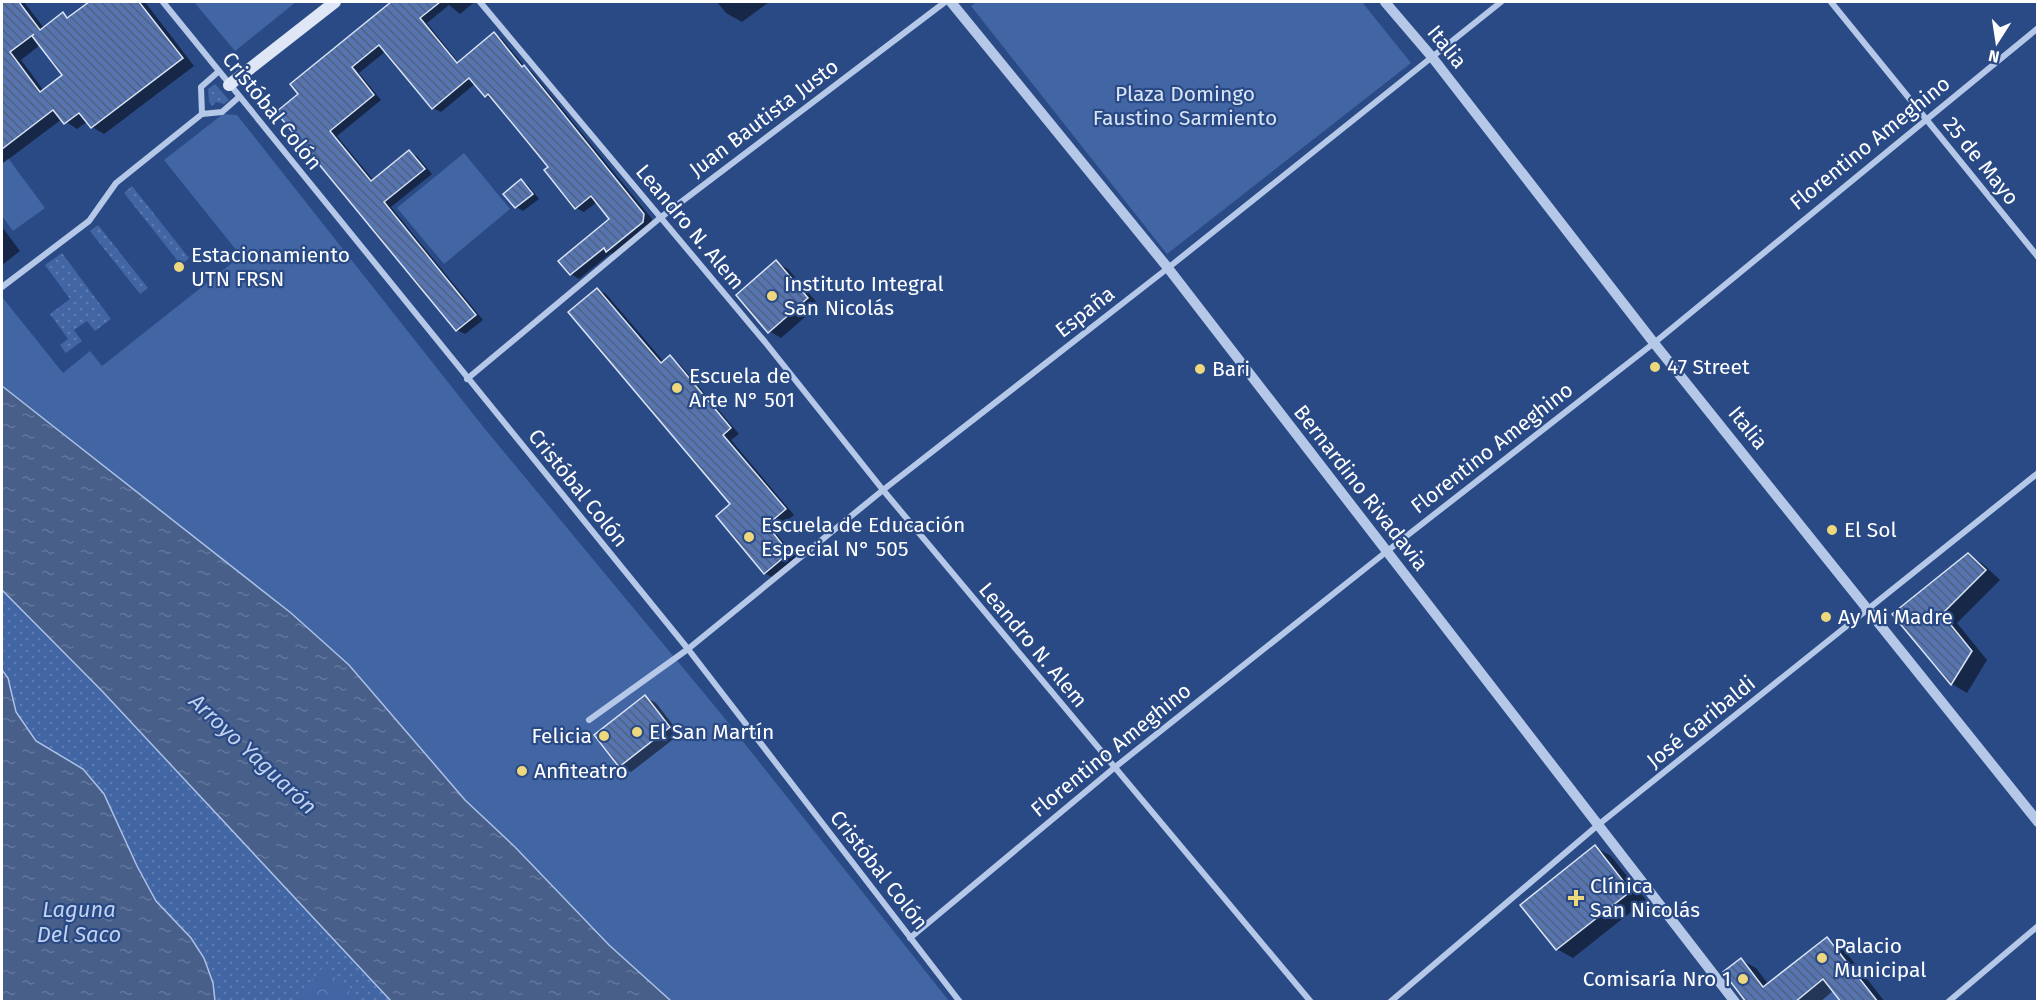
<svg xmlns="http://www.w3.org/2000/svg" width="2039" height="1003" font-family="'Fira Sans',sans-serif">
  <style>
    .grass { fill: url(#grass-dots) }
    .forest { fill: url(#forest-crowns) }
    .green { fill: #4265a4 }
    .water { fill: url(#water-ripples); stroke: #abc1e8; stroke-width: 1.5 }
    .shadow { fill: #0007; fill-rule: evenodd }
    .building { fill: url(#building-back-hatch); stroke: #d9e4f6; stroke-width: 1.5; fill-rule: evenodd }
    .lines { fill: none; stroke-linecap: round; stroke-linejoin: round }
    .minor { stroke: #b6c8e8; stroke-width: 6 }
    .tertiary { stroke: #b6c8e8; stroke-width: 10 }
    .secondary { stroke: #dfe7f7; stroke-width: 12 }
    .poi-dot { fill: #eed87d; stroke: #2a4a86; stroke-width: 2 }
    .labels { text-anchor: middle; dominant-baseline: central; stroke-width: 4.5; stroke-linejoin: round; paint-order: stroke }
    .street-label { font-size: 21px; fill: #fff; stroke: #2a4a86 }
    .park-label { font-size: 21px; fill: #d9e4f6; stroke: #2a4a86 }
    .poi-label { font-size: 21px; fill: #fff; stroke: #2a4a86; text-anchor: start }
    .water-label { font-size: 22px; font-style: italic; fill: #c1d2ef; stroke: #2a4a86 }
  </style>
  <defs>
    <pattern id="grass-dots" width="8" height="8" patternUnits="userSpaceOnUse" patternTransform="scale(1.5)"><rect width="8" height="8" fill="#4265a4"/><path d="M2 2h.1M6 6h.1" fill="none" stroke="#5e7cb2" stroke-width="1.8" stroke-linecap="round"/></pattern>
    <pattern id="forest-crowns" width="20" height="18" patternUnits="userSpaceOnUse" patternTransform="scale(1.5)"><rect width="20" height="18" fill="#4265a4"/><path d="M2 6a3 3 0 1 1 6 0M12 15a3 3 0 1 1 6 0" fill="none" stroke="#5e7cb2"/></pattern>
    <pattern id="water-ripples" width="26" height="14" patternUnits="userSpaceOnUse" patternTransform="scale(1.5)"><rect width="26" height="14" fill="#485f8a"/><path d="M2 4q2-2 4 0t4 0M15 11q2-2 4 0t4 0" fill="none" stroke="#63779c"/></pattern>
    <pattern id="building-back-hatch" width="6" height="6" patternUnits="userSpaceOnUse" patternTransform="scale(1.5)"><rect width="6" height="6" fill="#5675b0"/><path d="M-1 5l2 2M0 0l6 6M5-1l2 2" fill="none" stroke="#51607e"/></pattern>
  </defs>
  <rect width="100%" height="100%" fill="#2a4a86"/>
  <!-- grass -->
  <g class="grass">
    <polygon points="215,84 229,100 224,104 216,102 212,106 209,102 208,89"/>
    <polygon points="132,186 189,258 181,265 124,193"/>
    <polygon points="98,225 148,288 140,294 90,231"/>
    <polygon points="62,253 111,319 95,331 87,321 74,330 82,341 66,353 60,345 68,339 50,314 70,299 45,265"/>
    <polygon points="2,590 102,691 391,1001 215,1001 213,983 191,938 156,901 137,866 58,755 36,741 16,712 8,678 2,670"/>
  </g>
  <!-- forest -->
  <polygon class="forest" points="324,966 359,1001 298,1001 297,997"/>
  <!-- green -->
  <g class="green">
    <polygon points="194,2 296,2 235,51"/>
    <polygon points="977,2 1362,2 1411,63 1167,254 971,6"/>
    <polygon points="223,114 237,115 485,429 718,710 949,1001 671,1001 609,945 465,800 349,665 291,613 2,386 2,297 63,373 90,351 102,366 241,256 164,160"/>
    <polygon points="464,153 510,209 444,264 397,208"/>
    <polygon points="8,158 45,208 13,231 2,216 2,163"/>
    <polygon points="1823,979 1841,1002 1795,1002"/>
  </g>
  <!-- water -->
  <g class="water">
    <polygon points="2,386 291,613 349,665 465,800 515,847 609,945 671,1001 391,1001 102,691 2,590"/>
    <polygon points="2,670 8,678 16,712 36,741 83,769 104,794 137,866 156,901 191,938 204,958 213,983 215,1001 2,1001"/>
  </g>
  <!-- shadow -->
  <g class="shadow">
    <path d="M2,2h22l20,26 19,-14 7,4 22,-16h53l49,64 -90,68 -12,-7 -5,-5 -10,7 -15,-10 -60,45zM40,45l24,31 -20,15 -23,-31z"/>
    <polygon points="394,2 472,2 473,3 460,14 449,5 427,23 459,63 494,34 502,39 527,69 532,72 652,219 650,227 615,255 611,253 579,279 571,274 561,261 612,219 597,202 584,212 576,208 550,167 494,100 486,96 476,83 441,112 433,108 386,51 359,73 381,100 337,136 374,181 409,152 417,156 432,174 391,207 483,320 465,334 457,330 292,84"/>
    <polygon points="717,2 769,2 742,22 726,13"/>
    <polygon points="521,181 528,185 539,199 523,211 516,207"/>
    <polygon points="2,227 20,251 2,265"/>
    <polygon points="776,262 788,269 819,305 781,338 769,331"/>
    <polygon points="597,289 606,294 664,362 670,357 678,362 739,434 731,440 794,515 774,531 797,558 773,578 765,573 732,504"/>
    <polygon points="1968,555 1983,564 2000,580 1957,623 1987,660 1967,693 1952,684 1894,615"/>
    <polygon points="645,697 656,703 680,734 631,772 620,766"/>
    <polygon points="1595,847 1611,856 1646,900 1573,958 1557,949"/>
    <polygon points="1827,939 1842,947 1885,1002 1843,1002 1834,990 1820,1002 1748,1002 1741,960 1756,968 1768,984"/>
  </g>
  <!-- building -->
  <g class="building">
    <path d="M2,2h17l21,28 23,-18 4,6 22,-16h50l44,56 -92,70 -12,-15 -15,11 -11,-14 -51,39zM34,34l-2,2 30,39 -22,17 -30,-40z"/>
    <polygon points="391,2 440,2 420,18 457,63 494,32 522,67 524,65 644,214 643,222 606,252 604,248 570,275 558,261 609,219 591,196 575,209 544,170 548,167 531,146 488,94 485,97 469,78 432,109 379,45 352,67 374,95 330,131 371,181 409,150 425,169 384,202 476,315 456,331 276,112 298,94 290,84"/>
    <polygon points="521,179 533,194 515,208 503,194"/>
    <polygon points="776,260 808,298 768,333 736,295"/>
    <polygon points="597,288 661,363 670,355 731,428 723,435 786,509 767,525 789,553 764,574 716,516 730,504 568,312"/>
    <polygon points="1968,553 1986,570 1942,614 1972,651 1951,685 1892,614"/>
    <polygon points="645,695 670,727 619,767 594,735"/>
    <polygon points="1595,845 1631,891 1556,950 1520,905"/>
    <polygon points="1827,937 1878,1002 1841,1002 1823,979 1795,1002 1746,1002 1723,972 1741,958 1763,987"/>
  </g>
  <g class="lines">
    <!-- minor -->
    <g class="minor">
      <polyline points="163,2 688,649 960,1002"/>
      <polyline points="480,2 765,342 883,490 1311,1002"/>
      <polyline points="1831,2 2038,257"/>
      <polyline points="202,114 201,87 218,72"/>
      <polyline points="202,114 222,112 239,97"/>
      <polyline points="2,287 89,221 116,183 202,114"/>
      <polyline points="467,379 660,218 945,2"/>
      <polyline points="589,720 688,649 883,490 1168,268 1501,2"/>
      <polyline points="910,938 1114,768 1386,552 1654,343 2038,28"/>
      <polyline points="1390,1002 1598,825 2038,473"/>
      <polyline points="1948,1002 2038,926"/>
    </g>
    <!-- tertiary -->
    <g class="tertiary">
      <polyline points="951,2 1168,268 1735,1002"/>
      <polyline points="1385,2 1432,57 1654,343 2038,822"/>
    </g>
    <!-- secondary -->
    <polyline class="secondary" points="229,85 335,2"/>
  </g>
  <!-- markers -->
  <g class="poi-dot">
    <circle cx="179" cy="267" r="6"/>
    <circle cx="772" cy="296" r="6"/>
    <circle cx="1655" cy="367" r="6"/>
    <circle cx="1200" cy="369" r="6"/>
    <circle cx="677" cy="388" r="6"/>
    <circle cx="1832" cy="530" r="6"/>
    <circle cx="749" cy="537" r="6"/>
    <circle cx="1826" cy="617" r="6"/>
    <circle cx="637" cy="732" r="6"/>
    <circle cx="604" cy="736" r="6"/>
    <circle cx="522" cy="771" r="6"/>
    <path d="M1573 889h6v6h6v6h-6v6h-6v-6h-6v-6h6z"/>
    <circle cx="1822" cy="958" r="6"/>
    <circle cx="1743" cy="979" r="6"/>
  </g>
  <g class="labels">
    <!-- street labels -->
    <g class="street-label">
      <text transform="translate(1447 47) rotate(51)">Italia</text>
      <text transform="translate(272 111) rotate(51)">Cristóbal Colón</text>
      <text transform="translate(764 118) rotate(-37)">Juan Bautista Justo</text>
      <text transform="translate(1870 143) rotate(-39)">Florentino Ameghino</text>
      <text transform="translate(1981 161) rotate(51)">25 de Mayo</text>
      <text transform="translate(690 227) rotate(50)">Leandro N. Alem</text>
      <text transform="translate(1085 312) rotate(-38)">España</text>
      <text transform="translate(1748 428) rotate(51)">Italia</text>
      <text transform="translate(1492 448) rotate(-38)">Florentino Ameghino</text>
      <text transform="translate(578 488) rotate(51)">Cristóbal Colón</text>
      <text transform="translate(1361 488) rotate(52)">Bernardino Rivadavia</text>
      <text transform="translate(1033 645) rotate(50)">Leandro N. Alem</text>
      <text transform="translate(1701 722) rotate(-39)">José Garibaldi</text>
      <text transform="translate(1111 750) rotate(-39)">Florentino Ameghino</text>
      <text transform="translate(879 870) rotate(52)">Cristóbal Colón</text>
    </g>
    <!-- park labels -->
    <g class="park-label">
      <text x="1185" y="94">Plaza Domingo<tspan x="1185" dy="24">Faustino Sarmiento</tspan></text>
    </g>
    <!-- poi labels -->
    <g class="poi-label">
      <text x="191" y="255">Estacionamiento<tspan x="191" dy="24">UTN FRSN</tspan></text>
      <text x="784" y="284">Instituto Integral<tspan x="784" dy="24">San Nicolás</tspan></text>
      <text x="1667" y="367">47 Street</text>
      <text x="1212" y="369">Bari</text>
      <text x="689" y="376">Escuela de<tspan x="689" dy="24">Arte N° 501</tspan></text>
      <text x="761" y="525">Escuela de Educación<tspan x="761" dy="24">Especial N° 505</tspan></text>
      <text x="1844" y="530">El Sol</text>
      <text x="1838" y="617">Ay Mi Madre</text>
      <text x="649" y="732">El San Martín</text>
      <text x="592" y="736" text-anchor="end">Felicia</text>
      <text x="534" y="771">Anfiteatro</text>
      <text x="1590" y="886">Clínica<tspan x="1590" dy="24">San Nicolás</tspan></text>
      <text x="1834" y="946">Palacio<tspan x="1834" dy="24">Municipal</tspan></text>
      <text x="1731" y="979" text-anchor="end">Comisaría Nro 1</text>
    </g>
    <!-- water labels -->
    <g class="water-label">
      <text transform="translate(253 754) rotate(43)">Arroyo Yaguarón</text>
      <text x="79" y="909">Laguna<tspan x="79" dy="25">Del Saco</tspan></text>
    </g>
  </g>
  <!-- border -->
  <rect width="2039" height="1003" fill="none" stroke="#ffffff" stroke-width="6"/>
  <!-- north arrow -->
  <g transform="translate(1997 42) rotate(192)" stroke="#2a4a86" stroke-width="4.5" paint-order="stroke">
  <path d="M0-4.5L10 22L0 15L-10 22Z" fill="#ffffff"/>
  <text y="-9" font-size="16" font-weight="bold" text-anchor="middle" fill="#ffffff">N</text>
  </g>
</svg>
